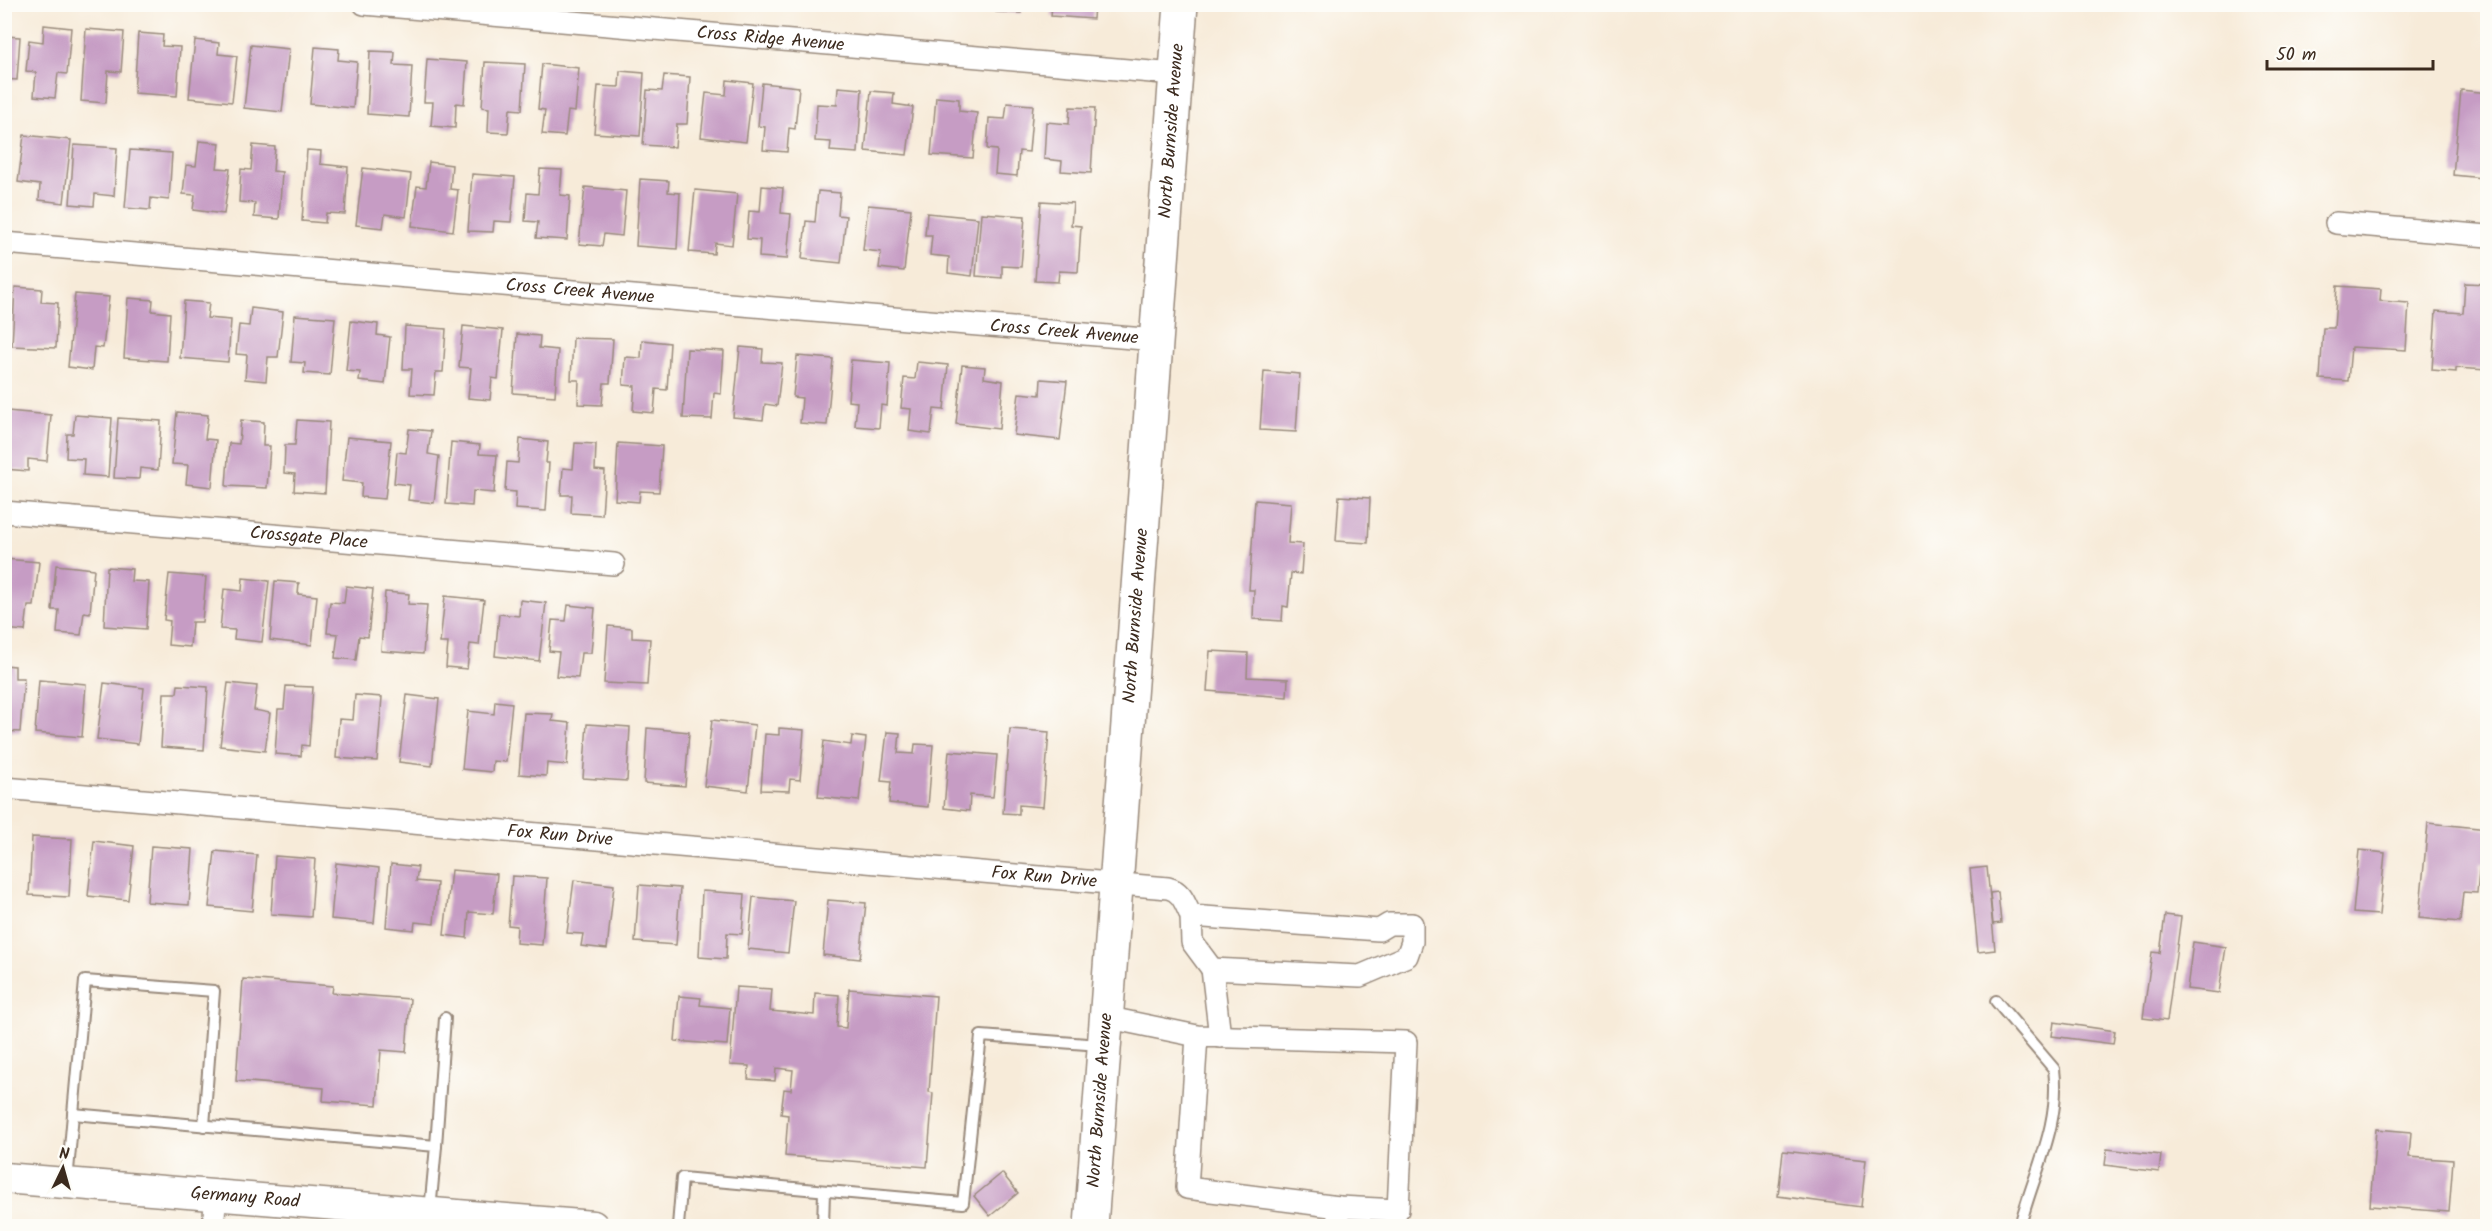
<svg xmlns="http://www.w3.org/2000/svg" width="2492" height="1231" font-family="Kalam,sans-serif">
  <style>
    .building { fill: #c69cc4 }
    .lines { fill: none; stroke-linecap: round; stroke-linejoin: round }
    .service-casing { stroke: #998a7c; stroke-width: 14 }
    .minor-casing { stroke: #998a7c; stroke-width: 24 }
    .secondary-casing { stroke: #998a7c; stroke-width: 33 }
    .primary-casing { stroke: #998a7c; stroke-width: 36 }
    .service { stroke: #fff; stroke-width: 10 }
    .minor { stroke: #fff; stroke-width: 21 }
    .secondary { stroke: #fff; stroke-width: 30 }
    .primary { stroke: #fff; stroke-width: 33 }
    .labels { text-anchor: middle; dominant-baseline: central; stroke-width: 4.5; stroke-linejoin: round; paint-order: stroke }
    .street-label { font-size: 18px; fill: #3b2a1e; stroke: #fdfcf7 }
  </style>
  <rect width="100%" height="100%" fill="#fdfcf7"/>
  <filter id="ink" filterUnits="userSpaceOnUse"><feTurbulence type="fractalNoise" baseFrequency=".0167" numOctaves="2"/><feDisplacementMap in="SourceGraphic" scale="12" xChannelSelector="R" yChannelSelector="G"/><feConvolveMatrix kernelMatrix="1 2 1 2 8 2 1 2 1" color-interpolation-filters="sRGB"/></filter>
  <filter id="wash" filterUnits="userSpaceOnUse"><feTurbulence type="fractalNoise" baseFrequency=".008" numOctaves="4" result="noise"/><feDisplacementMap in="SourceGraphic" scale="24" xChannelSelector="R" yChannelSelector="G"/><feGaussianBlur stdDeviation="1.35" result="paint"/><feColorMatrix in="noise" values="0 0 0 0 0 0 0 0 0 0 0 0 0 0 0 0 0 1.4 0 .05"/><feComposite in="paint" operator="in"/></filter>
  <g filter="url(#wash)">
    <rect width="100%" height="100%" fill="#f7ebd9"/>
    <g id="blocks">
      <!-- building -->
      <g class="building">
        <polygon points="952,4 983,4 983,8"/>
        <polygon points="996,4 1022,4 1021,13 996,12"/>
        <polygon points="1052,4 1094,4 1093,19 1051,16"/>
        <polygon points="44,25 71,28 67,74 58,73 55,98 34,96 36,72 26,71 29,40 43,42"/>
        <polygon points="86,29 124,32 121,72 108,71 106,103 81,101"/>
        <polygon points="138,33 163,35 162,46 180,47 177,96 134,93"/>
        <polygon points="4,36 20,37 17,80 4,79"/>
        <polygon points="195,40 219,43 218,54 237,56 232,102 189,98"/>
        <polygon points="251,45 289,49 282,112 244,108"/>
        <polygon points="315,47 339,49 338,60 357,62 353,108 310,104"/>
        <polygon points="370,51 395,52 394,65 412,66 409,117 367,114"/>
        <polygon points="427,59 467,62 464,104 456,103 455,128 431,126 433,102 424,102"/>
        <polygon points="485,62 525,64 522,110 510,109 508,133 488,132 489,108 482,107"/>
        <polygon points="542,64 579,68 575,112 568,111 565,136 542,134 545,110 538,109"/>
        <polygon points="620,71 644,73 640,136 594,133 598,86 619,87"/>
        <polygon points="664,75 690,77 687,124 677,124 675,147 643,145 647,90 662,91"/>
        <polygon points="727,80 753,83 746,142 701,137 706,93 726,95"/>
        <polygon points="762,83 799,87 795,129 789,128 787,152 763,150 765,127 758,126"/>
        <polygon points="838,87 862,89 858,153 830,151 831,142 815,141 817,104 837,105"/>
        <polygon points="2461,90 2488,93 2488,147 2485,147 2482,178 2453,175"/>
        <polygon points="871,91 894,93 893,104 913,107 907,155 865,151"/>
        <polygon points="936,97 959,99 959,111 977,113 973,158 931,155"/>
        <polygon points="1007,103 1033,105 1029,152 1019,151 1017,176 995,174 997,150 987,149 989,118 1005,119"/>
        <polygon points="1070,107 1095,108 1091,173 1061,171 1062,161 1044,159 1046,122 1069,124"/>
        <polygon points="24,135 71,140 64,203 39,200 40,185 18,182"/>
        <polygon points="199,141 220,143 217,168 230,169 224,214 193,210 195,195 183,194 186,165 196,166"/>
        <polygon points="74,145 117,148 114,196 95,194 94,206 70,204"/>
        <polygon points="253,145 275,147 273,171 282,172 279,219 254,217 255,203 239,202 241,169 251,170"/>
        <polygon points="130,150 172,153 169,200 151,198 150,210 125,208"/>
        <polygon points="307,150 321,151 320,164 348,167 345,214 326,213 325,223 302,221"/>
        <polygon points="429,162 452,165 450,189 458,190 453,231 412,226 417,186 426,187"/>
        <polygon points="363,168 411,174 406,217 385,214 383,228 356,225"/>
        <polygon points="540,169 562,170 560,195 570,196 567,240 536,238 538,222 525,221 527,193 538,194"/>
        <polygon points="472,174 515,177 511,222 494,221 493,232 468,231"/>
        <polygon points="640,179 669,181 668,192 680,193 677,249 636,246"/>
        <polygon points="762,186 783,188 781,213 791,214 787,259 759,257 760,240 747,239 749,211 760,212"/>
        <polygon points="585,187 626,191 622,236 604,234 602,246 579,244"/>
        <polygon points="695,190 737,194 732,245 715,243 714,254 689,252"/>
        <polygon points="818,191 840,193 838,215 846,216 841,263 802,259 806,221 815,222"/>
        <polygon points="1041,201 1073,203 1071,225 1081,226 1078,272 1059,271 1058,282 1035,281"/>
        <polygon points="868,205 911,209 904,271 879,268 881,252 863,250"/>
        <polygon points="927,213 978,218 972,276 948,273 949,257 930,255 932,235 925,235"/>
        <polygon points="981,213 1025,216 1021,267 1002,266 1002,278 976,276"/>
        <polygon points="2465,283 2488,284 2487,370 2456,368 2456,372 2432,370 2436,311 2463,313"/>
        <polygon points="2337,286 2381,289 2380,301 2409,303 2406,350 2351,347 2348,381 2320,379 2323,328 2334,328"/>
        <polygon points="15,287 42,289 41,302 58,303 56,348 12,346"/>
        <polygon points="75,294 109,297 103,348 94,347 92,370 68,367"/>
        <polygon points="128,298 153,300 152,311 170,313 167,361 124,358"/>
        <polygon points="184,301 209,303 207,318 231,320 228,362 180,358"/>
        <polygon points="251,308 283,312 278,357 268,357 266,381 245,379 247,355 236,354 239,325 249,326"/>
        <polygon points="295,315 335,318 330,375 304,373 305,363 291,362"/>
        <polygon points="351,321 378,324 377,335 390,337 385,384 359,381 360,372 346,371"/>
        <polygon points="405,326 446,329 443,372 436,372 434,395 410,394 412,369 403,369"/>
        <polygon points="463,326 503,330 498,379 492,378 490,400 468,398 471,368 459,367"/>
        <polygon points="517,334 540,336 539,348 558,350 555,396 513,393"/>
        <polygon points="573,338 613,339 610,383 604,383 602,405 578,404 579,380 571,380"/>
        <polygon points="642,340 670,343 667,390 656,389 654,413 633,411 635,386 623,385 625,357 641,358"/>
        <polygon points="740,347 763,349 762,362 782,363 777,406 765,404 763,420 733,417"/>
        <polygon points="687,349 724,351 721,394 714,393 712,419 683,418"/>
        <polygon points="797,356 833,359 827,425 800,423 802,398 793,397"/>
        <polygon points="851,360 890,363 887,406 881,405 879,428 855,426 857,402 848,401"/>
        <polygon points="917,362 948,365 944,410 934,409 931,434 909,431 911,409 901,408 904,378 915,379"/>
        <polygon points="962,365 985,367 984,378 1003,381 999,429 956,424"/>
        <polygon points="1264,371 1300,374 1296,432 1260,430"/>
        <polygon points="1041,379 1067,381 1060,440 1014,435 1019,393 1040,395"/>
        <polygon points="7,411 51,415 47,461 28,459 28,471 4,469"/>
        <polygon points="177,412 208,415 205,439 216,440 212,487 186,484 188,465 172,464"/>
        <polygon points="75,415 112,418 108,477 83,475 84,459 66,458 67,434 73,434"/>
        <polygon points="118,418 161,421 158,470 140,468 139,479 114,478"/>
        <polygon points="241,420 264,422 263,446 270,446 267,488 226,486 229,443 239,444"/>
        <polygon points="297,420 329,422 325,493 294,491 295,474 284,473 285,445 295,445"/>
        <polygon points="409,429 431,431 428,454 439,456 434,503 408,500 410,485 394,483 397,452 406,453"/>
        <polygon points="347,437 391,441 385,499 361,497 362,483 342,481"/>
        <polygon points="520,439 548,442 546,463 549,463 546,511 515,509 516,492 505,491 507,462 518,463"/>
        <polygon points="451,442 480,445 479,454 497,455 494,493 473,491 472,506 446,504"/>
        <polygon points="575,443 596,444 595,470 605,471 602,515 571,513 572,495 561,495 563,468 573,469"/>
        <polygon points="618,443 662,446 659,492 640,491 639,502 615,500"/>
        <polygon points="1339,496 1370,498 1368,543 1336,541"/>
        <polygon points="1255,500 1291,503 1288,543 1303,544 1301,574 1291,573 1288,607 1283,606 1282,621 1253,619 1254,590 1249,590"/>
        <polygon points="4,559 39,562 34,606 28,606 25,631 4,629"/>
        <polygon points="56,565 94,569 90,613 84,612 81,635 57,633 59,610 52,610"/>
        <polygon points="107,567 132,569 131,581 149,582 146,629 104,626"/>
        <polygon points="169,574 206,577 202,622 192,622 190,647 168,645 170,621 164,620"/>
        <polygon points="243,578 269,581 262,642 234,639 235,630 220,629 224,589 242,591"/>
        <polygon points="275,581 299,583 298,594 317,596 312,645 270,640"/>
        <polygon points="346,586 373,589 368,637 359,636 356,660 335,658 338,634 327,633 330,602 344,603"/>
        <polygon points="385,592 409,594 408,604 427,605 423,654 381,651"/>
        <polygon points="445,596 484,600 479,645 470,644 467,669 446,667 448,643 440,643"/>
        <polygon points="520,600 546,603 539,661 495,656 499,614 519,616"/>
        <polygon points="568,605 595,608 591,653 581,653 578,678 556,676 559,652 549,651 552,620 566,621"/>
        <polygon points="608,626 632,628 632,638 650,639 647,685 604,683"/>
        <polygon points="1210,651 1248,653 1247,677 1288,679 1287,697 1207,691"/>
        <polygon points="4,665 15,666 15,678 24,678 20,732 4,731"/>
        <polygon points="39,680 86,684 82,737 35,733"/>
        <polygon points="104,683 144,688 138,744 97,739"/>
        <polygon points="228,683 257,686 254,710 270,713 265,751 220,746"/>
        <polygon points="178,685 208,687 204,750 161,747 164,693 177,693"/>
        <polygon points="286,686 313,687 309,746 302,745 301,756 275,754 278,709 284,709"/>
        <polygon points="355,695 382,697 377,761 336,758 339,719 353,720"/>
        <polygon points="407,695 439,699 432,766 399,762"/>
        <polygon points="495,701 512,703 506,762 493,761 492,772 462,769 468,711 494,714"/>
        <polygon points="524,713 553,714 552,721 570,723 567,765 547,763 546,776 519,774"/>
        <polygon points="712,720 755,725 748,791 704,786"/>
        <polygon points="587,724 630,727 627,781 583,778"/>
        <polygon points="647,728 689,732 685,786 644,783"/>
        <polygon points="779,728 804,730 800,780 790,779 789,791 761,790 765,734 779,735"/>
        <polygon points="1010,729 1049,732 1043,807 1019,805 1019,814 1003,813"/>
        <polygon points="887,732 900,733 898,753 914,754 915,744 933,745 928,807 889,803 891,782 881,781"/>
        <polygon points="852,736 866,738 859,801 818,797 824,741 851,745"/>
        <polygon points="949,751 997,755 993,797 970,795 969,811 944,808"/>
        <polygon points="2428,823 2488,829 2488,864 2480,863 2477,893 2463,892 2460,922 2419,918"/>
        <polygon points="32,837 72,839 69,897 29,895"/>
        <polygon points="94,841 134,846 128,900 88,896"/>
        <polygon points="151,846 193,849 189,905 147,902"/>
        <polygon points="2359,850 2385,853 2379,915 2353,913"/>
        <polygon points="215,851 257,855 252,911 209,907"/>
        <polygon points="275,856 315,859 311,917 271,914"/>
        <polygon points="336,863 379,868 374,923 331,919"/>
        <polygon points="391,864 418,867 416,881 437,883 434,924 415,922 414,930 386,927"/>
        <polygon points="1987,867 1995,950 1978,952 1970,869"/>
        <polygon points="451,870 497,874 493,914 469,912 467,938 444,935"/>
        <polygon points="512,876 547,878 542,945 516,943 517,926 508,925"/>
        <polygon points="574,880 614,885 607,949 581,946 583,934 567,933"/>
        <polygon points="639,885 680,888 676,945 635,942"/>
        <polygon points="702,891 745,894 742,934 727,933 726,959 699,957"/>
        <polygon points="1998,892 2001,923 1993,924 1990,893"/>
        <polygon points="753,897 794,901 788,953 748,949"/>
        <polygon points="828,900 866,903 860,959 823,955"/>
        <polygon points="2165,915 2181,917 2167,1021 2143,1018 2152,952 2160,953"/>
        <polygon points="2193,942 2226,947 2219,993 2187,989"/>
        <polygon points="243,979 333,986 332,993 410,999 406,1052 381,1050 377,1105 323,1101 324,1088 236,1081"/>
        <polygon points="736,987 772,989 770,1011 814,1015 815,993 839,995 837,1027 846,1028 849,989 936,996 929,1092 933,1093 927,1167 785,1156 788,1115 781,1114 784,1089 791,1090 793,1070 776,1068 775,1081 748,1079 749,1066 730,1065"/>
        <polygon points="679,996 701,998 700,1005 730,1008 727,1045 675,1041"/>
        <polygon points="2054,1022 2115,1031 2113,1044 2052,1036"/>
        <polygon points="2376,1129 2411,1132 2409,1157 2453,1160 2449,1212 2370,1206"/>
        <polygon points="2107,1149 2161,1155 2159,1172 2105,1165"/>
        <polygon points="1783,1151 1866,1160 1861,1207 1778,1196"/>
        <polygon points="1002,1173 1018,1193 990,1216 974,1196"/>
      </g>
    </g>
  </g>
  <g filter="url(#ink)">
    <use href="#blocks" fill-opacity="0" stroke="#998a7c" stroke-width="1.5"/>
    <g class="lines">
      <defs>
        <g id="service">
          <path d="M1996,1001l58,68c7,56 -21,105 -34,157"/>
          <polyline points="73,1114 85,981 214,991 204,1126"/>
          <polyline points="436,1146 445,1018"/>
          <polyline points="67,1182 73,1114 436,1146 430,1211"/>
          <polyline points="678,1226 682,1178 963,1203 981,1036 1100,1045"/>
          <polyline points="823,1226 824,1191"/>
        </g>
        <g id="minor">
          <path id="s1" d="M364,4l811,70"/>
          <polyline points="2336,223 2488,236"/>
          <path id="s2" d="M4,243l1152,97"/>
          <path id="s3" d="M4,512l610,52"/>
          <path id="s4" d="M4,788l1164,100c14,3 17,16 23,28l188,14 10,-6h23v18l-5,14 -47,20 -148,-7 8,68"/>
          <polyline points="1191,916 1192,942 1212,969"/>
          <polyline points="1105,1017 1197,1036 1406,1042 1398,1210 1339,1207 1187,1188 1197,1036"/>
          <polyline points="213,1226 216,1195"/>
          <polyline points="1337,1226 1339,1207"/>
        </g>
        <g id="secondary">
          <path id="s5" d="M4,1178l589,48"/>
        </g>
        <g id="primary">
          <path id="s6" d="M1091,1226l90,-1222"/>
        </g>
      </defs>
      <!-- service casing -->
      <use href="#service" class="service-casing"/>
      <!-- minor casing -->
      <use href="#minor" class="minor-casing"/>
      <!-- secondary casing -->
      <use href="#secondary" class="secondary-casing"/>
      <!-- primary casing -->
      <use href="#primary" class="primary-casing"/>
      <!-- service -->
      <use href="#service" class="service"/>
      <!-- minor -->
      <use href="#minor" class="minor"/>
      <!-- secondary -->
      <use href="#secondary" class="secondary"/>
      <!-- primary -->
      <use href="#primary" class="primary"/>
    </g>
  </g>
  <g class="labels">
    <!-- street labels -->
    <g class="street-label">
      <text stroke="none"><textPath href="#s1" startOffset="408">Cross Ridge Avenue</textPath></text>
      <text stroke="none"><textPath href="#s6" startOffset="1098">North Burnside Avenue</textPath></text>
      <text stroke="none"><textPath href="#s2" startOffset="578">Cross Creek Avenue</textPath></text>
      <text stroke="none"><textPath href="#s2" startOffset="1064">Cross Creek Avenue</textPath></text>
      <text stroke="none"><textPath href="#s3" startOffset="306">Crossgate Place</textPath></text>
      <text stroke="none"><textPath href="#s6" startOffset="612">North Burnside Avenue</textPath></text>
      <text stroke="none"><textPath href="#s4" startOffset="558">Fox Run Drive</textPath></text>
      <text stroke="none"><textPath href="#s4" startOffset="1044">Fox Run Drive</textPath></text>
      <text stroke="none"><textPath href="#s6" startOffset="126">North Burnside Avenue</textPath></text>
      <text stroke="none"><textPath href="#s5" startOffset="242">Germany Road</textPath></text>
    </g>
  </g>
  <!-- margin -->
  <rect width="2492" height="1231" fill="none" stroke="#fdfcf7" stroke-width="24"/>
  <!-- north arrow -->
  <g transform="translate(63 1168) rotate(5)" stroke="#fdfcf7" stroke-width="4.5" paint-order="stroke">
  <path d="M0-4.5L10 22L0 15L-10 22Z" fill="#3b2a1e"/>
  <text y="-9" font-size="16" font-weight="bold" text-anchor="middle" fill="#3b2a1e">N</text>
  </g>
  <!-- scale -->
  <path d="M2267 60v9h166v-9" fill="none" stroke="#3b2a1e" stroke-width="3"/>
  <text x="2276" y="60" font-size="18" fill="#3b2a1e" stroke="#fdfcf7" stroke-width="4.5" paint-order="stroke">50 m</text>
</svg>
